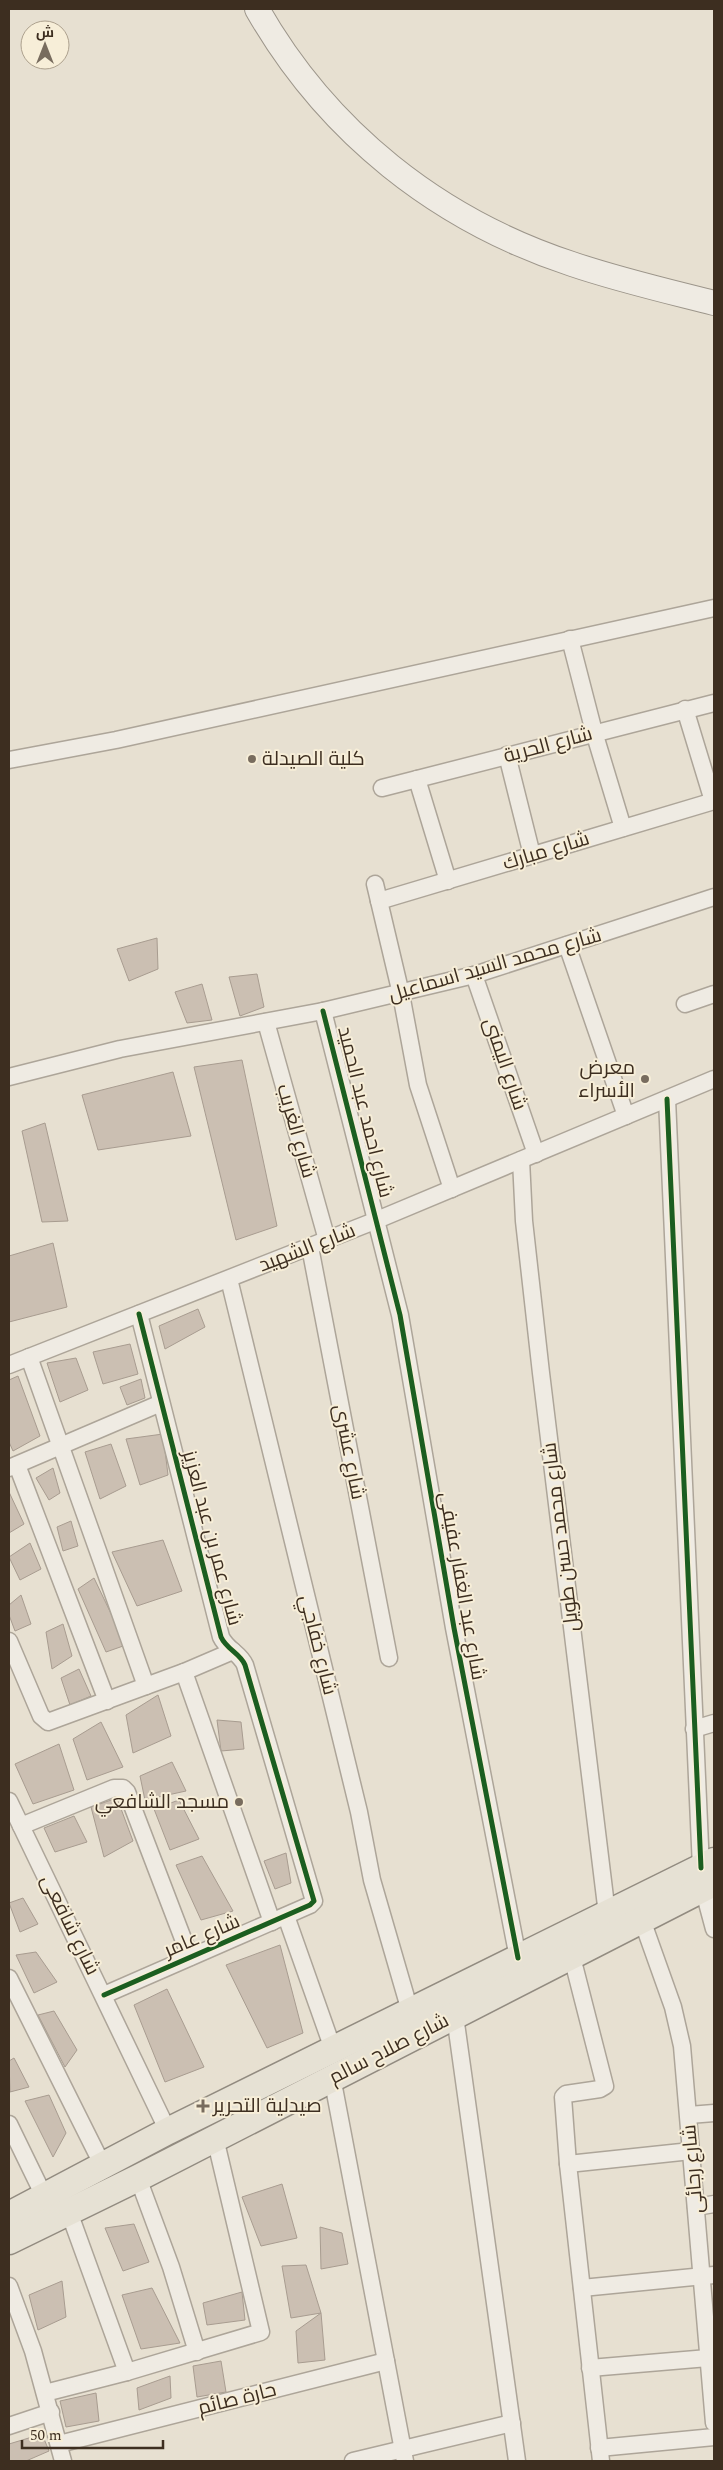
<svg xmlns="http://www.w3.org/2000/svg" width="723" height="2470" font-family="Spectral,Cairo,serif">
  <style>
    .building { fill: #cbbfb2; stroke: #a89c90 }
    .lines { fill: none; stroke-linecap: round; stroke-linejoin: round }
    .street-casing { stroke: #ada599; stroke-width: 19 }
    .secondary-casing { stroke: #9c958a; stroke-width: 26 }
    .primary-casing { stroke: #928b80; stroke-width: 29 }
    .street { stroke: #efebe3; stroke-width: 16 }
    .secondary { stroke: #efebe3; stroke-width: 24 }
    .primary { stroke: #e6e1d4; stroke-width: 26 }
    .cycleway-casing { stroke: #f7eed8; stroke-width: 8 }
    .cycleway { stroke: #1b5e20; stroke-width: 5 }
    .poi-dot { fill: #786c5e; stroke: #f7eed8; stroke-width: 2 }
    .labels { text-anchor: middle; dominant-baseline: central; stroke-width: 4; stroke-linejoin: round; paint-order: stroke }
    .street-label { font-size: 20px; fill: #3d2e20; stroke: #f7eed8 }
    .poi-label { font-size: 20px; fill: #3d2e20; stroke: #f7eed8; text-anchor: start }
  </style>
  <rect width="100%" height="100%" fill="#e7e0d1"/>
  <!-- building -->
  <g class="building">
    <polygon points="157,938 158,969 129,981 117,949"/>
    <polygon points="257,974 264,1007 240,1016 229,977"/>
    <polygon points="202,984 212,1020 187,1023 175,992"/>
    <polygon points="242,1060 277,1226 236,1240 194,1067"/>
    <polygon points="173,1072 191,1136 98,1150 82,1095"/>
    <polygon points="45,1123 68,1221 42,1222 22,1131"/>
    <polygon points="53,1243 67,1307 9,1322 9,1256"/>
    <polygon points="198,1309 205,1327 165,1349 159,1326"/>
    <polygon points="130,1344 138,1374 103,1384 93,1352"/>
    <polygon points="76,1358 88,1390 60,1402 47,1363"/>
    <polygon points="18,1376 40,1436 13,1451 9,1442 9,1380"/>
    <polygon points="141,1379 145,1398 127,1405 120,1387"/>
    <polygon points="163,1434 168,1475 140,1485 126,1439"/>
    <polygon points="111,1444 126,1486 100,1499 85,1452"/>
    <polygon points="53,1468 60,1493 49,1500 36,1478"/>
    <polygon points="9,1492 24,1524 9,1533"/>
    <polygon points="71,1521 78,1546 63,1551 57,1527"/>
    <polygon points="163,1540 182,1591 137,1606 112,1552"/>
    <polygon points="30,1543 41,1569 20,1580 9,1557"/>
    <polygon points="94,1578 126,1645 106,1652 78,1589"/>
    <polygon points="21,1595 31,1624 15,1631 9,1615 9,1605"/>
    <polygon points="63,1624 72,1656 52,1669 46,1632"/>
    <polygon points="79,1669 91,1696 70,1705 61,1678"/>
    <polygon points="158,1695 171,1736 133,1753 126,1715"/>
    <polygon points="217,1720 241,1722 244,1749 221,1751"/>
    <polygon points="101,1722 123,1767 87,1780 73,1739"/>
    <polygon points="59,1744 74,1790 33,1804 15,1764"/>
    <polygon points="172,1762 186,1791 145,1800 140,1776"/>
    <polygon points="117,1798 133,1841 104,1857 91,1807"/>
    <polygon points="179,1800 199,1839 170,1850 154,1809"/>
    <polygon points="74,1816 87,1842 55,1852 44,1828"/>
    <polygon points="286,1853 291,1883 275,1889 264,1861"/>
    <polygon points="202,1856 233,1911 201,1920 176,1865"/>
    <polygon points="23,1898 38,1924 20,1932 9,1903"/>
    <polygon points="280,1945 303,2033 267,2048 226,1965"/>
    <polygon points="36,1952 57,1982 34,1993 16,1955"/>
    <polygon points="167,1989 204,2067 165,2082 134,2005"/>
    <polygon points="54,2011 77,2050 65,2067 38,2015"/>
    <polygon points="14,2058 29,2087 10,2092 9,2061"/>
    <polygon points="49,2095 66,2133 53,2157 25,2101"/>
    <polygon points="282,2184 297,2238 261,2246 242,2197"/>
    <polygon points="134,2224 149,2262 123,2271 105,2228"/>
    <polygon points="320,2227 342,2233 348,2264 321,2269"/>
    <polygon points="306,2265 321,2313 291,2318 282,2266"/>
    <polygon points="62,2281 66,2317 38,2330 29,2295"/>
    <polygon points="152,2288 180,2343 141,2349 122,2295"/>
    <polygon points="242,2292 245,2320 207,2325 203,2303"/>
    <polygon points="321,2313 325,2360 298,2363 296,2331"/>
    <polygon points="221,2361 226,2392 197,2397 193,2366"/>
    <polygon points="170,2376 171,2398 139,2410 137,2388"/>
    <polygon points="96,2393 99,2421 66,2427 60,2401"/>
    <polygon points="42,2434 49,2451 26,2461 9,2461 9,2444"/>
  </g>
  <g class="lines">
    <defs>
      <g id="street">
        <polyline points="570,639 594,732 623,828"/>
        <polyline points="685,709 713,801"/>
        <polyline points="507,755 532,855"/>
        <polyline points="9,760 116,740 714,608"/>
        <polyline points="417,779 448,881"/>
        <polyline points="382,788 714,703"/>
        <polyline points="375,884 401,994 418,1085 452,1189"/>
        <polyline points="379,901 714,801"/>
        <polyline points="567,945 626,1116"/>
        <polyline points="474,975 536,1154"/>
        <polyline points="685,1004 714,994"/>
        <polyline points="323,1011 400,1315 454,1628 518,1958"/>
        <polyline points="266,1022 327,1240"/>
        <polyline points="9,1077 120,1049 323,1011 474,975 714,897"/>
        <polyline points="667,1099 701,1868"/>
        <polyline points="521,1160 524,1221 541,1373 607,1914"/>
        <polyline points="310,1247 389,1658"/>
        <polyline points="229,1279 359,1812 372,1880 410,2011"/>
        <polyline points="29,1357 146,1686"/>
        <polyline points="9,1365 377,1220 714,1079"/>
        <polyline points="17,1465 107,1701"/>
        <polyline points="9,1468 161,1403"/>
        <polyline points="9,1641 41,1716 48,1722 184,1672 233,1651"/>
        <polyline points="184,1672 272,1922"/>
        <polyline points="694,1729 714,1723"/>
        <polyline points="9,1801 168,2131"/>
        <polyline points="21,1826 114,1788 123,1788 127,1792 190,1957"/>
        <polyline points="703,1888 714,1929"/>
        <polyline points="286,1916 333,2049"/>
        <polyline points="642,1920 673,2007 682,2046 714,2423"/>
        <polyline points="9,1978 103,2166"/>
        <path d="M104,1995l206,-90 4,-4 -69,-236c-5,-12 -18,-15 -24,-28l-82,-323"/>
        <polyline points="455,2016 517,2461"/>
        <polyline points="332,2077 405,2461"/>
        <polyline points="689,2115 714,2113"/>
        <polyline points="9,2124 44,2196"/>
        <polyline points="568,2164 563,2097 566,2094 600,2089 605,2086 572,1957"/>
        <polyline points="138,2178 171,2267 197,2352"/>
        <polyline points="696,2207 714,2204"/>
        <polyline points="69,2212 127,2372"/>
        <polyline points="9,2286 33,2351 63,2461"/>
        <polyline points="582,2288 714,2275"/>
        <polyline points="590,2368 708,2358"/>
        <polyline points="45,2393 127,2372 261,2332 215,2138"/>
        <polyline points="9,2426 51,2412"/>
        <polyline points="59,2444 386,2361"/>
        <polyline points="599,2448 714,2437"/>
        <polyline points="353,2461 512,2423"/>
        <polyline points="601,2461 568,2164 691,2151"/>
      </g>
      <path id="secondary" d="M257,9c70,123 181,211 315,255 47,16 95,27 142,39"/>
      <g id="primary">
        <polyline points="9,2215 168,2131 714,1861"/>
        <polyline points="9,2241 138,2178 714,1883"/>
      </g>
    </defs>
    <!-- street casing -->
    <use href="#street" class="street-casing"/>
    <!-- secondary casing -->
    <use href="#secondary" class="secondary-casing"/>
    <!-- primary casing -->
    <use href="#primary" class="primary-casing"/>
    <!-- street -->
    <use href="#street" class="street"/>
    <!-- secondary -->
    <use href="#secondary" class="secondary"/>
    <!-- primary -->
    <use href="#primary" class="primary"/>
    <defs>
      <g id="cycleway">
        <polyline points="323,1011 400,1315 454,1628 518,1958"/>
        <polyline points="667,1099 701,1868"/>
        <path d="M104,1995l206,-90 4,-4 -69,-236c-5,-12 -18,-15 -24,-28l-82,-323"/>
      </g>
    </defs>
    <!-- cycleway casing -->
    <use href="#cycleway" class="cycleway-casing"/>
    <!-- cycleway -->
    <use href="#cycleway" class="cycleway"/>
  </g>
  <!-- markers -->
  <g class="poi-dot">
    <circle cx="252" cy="759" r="5"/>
    <circle cx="645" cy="1079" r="5"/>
    <circle cx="239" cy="1802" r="5"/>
    <path d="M200.5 2098.5h5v5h5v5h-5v5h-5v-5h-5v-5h5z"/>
  </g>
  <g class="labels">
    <!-- street labels -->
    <g class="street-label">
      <text transform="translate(548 745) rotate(-15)">شارع الحرية</text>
      <text transform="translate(546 851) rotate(-17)">شارع مبارك</text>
      <text transform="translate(495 965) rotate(-16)">شارع محمد السيد اسماعيل</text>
      <text transform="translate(505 1064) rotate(71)">شارع اليمنى</text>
      <text transform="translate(365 1112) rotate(76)">شارع احمد عبد الحميد</text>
      <text transform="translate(296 1131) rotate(74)">شارع الغريب</text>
      <text transform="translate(307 1248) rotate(-21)">شارع الشهيد</text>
      <text transform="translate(349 1452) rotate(79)">شارع عشرى</text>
      <text transform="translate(561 1537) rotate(-97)">شارع محمد حسن طويل</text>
      <text transform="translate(212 1538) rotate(75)">شارع عمر بن عبد العزيز</text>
      <text transform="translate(462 1586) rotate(80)">شارع عبد الغفار عفيفى</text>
      <text transform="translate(318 1645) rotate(76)">شارع خفاجي</text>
      <text transform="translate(70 1925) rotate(64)">شارع شافعى</text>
      <text transform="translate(202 1936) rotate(-23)">شارع عامر</text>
      <text transform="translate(389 2049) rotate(-27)">شارع صلاح سالم</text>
      <text transform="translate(693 2169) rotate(-95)">شارع رجائى</text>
      <text transform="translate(237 2399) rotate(-14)">حارة صائم</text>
    </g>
    <!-- poi labels -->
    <g class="poi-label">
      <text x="262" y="759">كلية الصيدلة</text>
      <text x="635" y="1068" text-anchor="end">معرض<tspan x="635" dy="23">الأسراء</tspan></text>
      <text x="229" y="1802" text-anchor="end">مسجد الشافعي</text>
      <text x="213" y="2106">صيدلية التحرير</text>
    </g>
  </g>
  <!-- border -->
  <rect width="723" height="2470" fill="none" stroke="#3d2e20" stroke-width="20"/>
  <!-- north arrow -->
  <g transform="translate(45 45)"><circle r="24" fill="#f7eed8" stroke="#ada18e"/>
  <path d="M0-4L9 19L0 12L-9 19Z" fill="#786c5e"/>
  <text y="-8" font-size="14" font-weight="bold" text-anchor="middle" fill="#3d2e20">ش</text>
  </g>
  <!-- scale -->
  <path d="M22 2440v8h141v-8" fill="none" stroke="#3d2e20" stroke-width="2.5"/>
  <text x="30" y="2440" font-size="15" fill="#3d2e20" stroke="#f7eed8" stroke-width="4" paint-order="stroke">50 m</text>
</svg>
